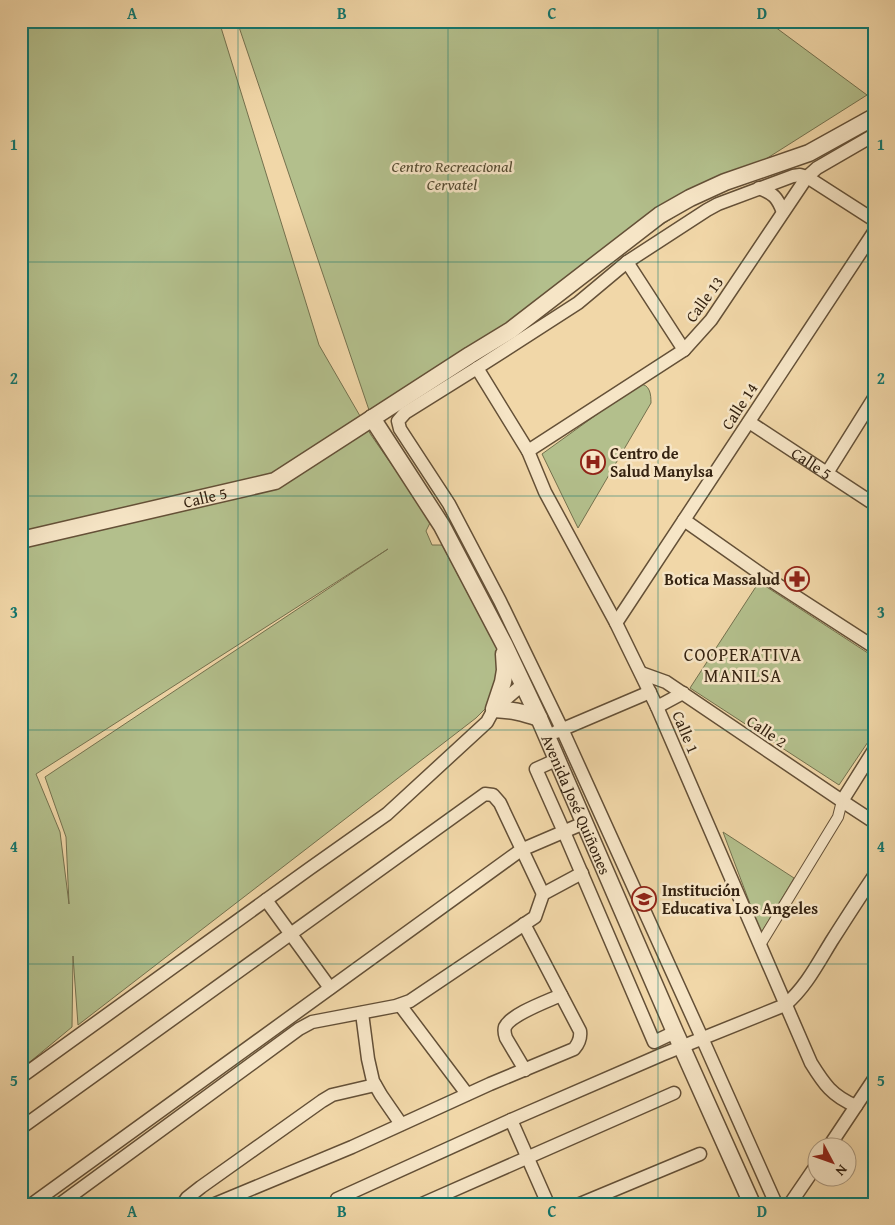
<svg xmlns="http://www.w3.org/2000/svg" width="895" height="1225" font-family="'Gentium Book Plus',serif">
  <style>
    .green { fill: #b3bf8c; stroke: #74714e; fill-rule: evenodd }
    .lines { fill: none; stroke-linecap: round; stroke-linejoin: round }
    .pedestrian-casing { stroke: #645037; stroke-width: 12 }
    .minor-casing { stroke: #645037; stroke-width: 15 }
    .tertiary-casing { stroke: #645037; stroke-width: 19 }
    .pedestrian { stroke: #f6e5c6; stroke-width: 10 }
    .minor { stroke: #f6e5c6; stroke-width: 12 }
    .tertiary { stroke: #f6e5c6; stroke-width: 16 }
    .grid { fill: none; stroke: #0f766e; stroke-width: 1; stroke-opacity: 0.55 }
    .labels { text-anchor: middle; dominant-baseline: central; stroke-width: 5; stroke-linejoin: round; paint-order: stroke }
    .park-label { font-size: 16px; font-style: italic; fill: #544a30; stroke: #f6e5c6 }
    .street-label { font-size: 16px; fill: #352311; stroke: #f6e5c6 }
    .poi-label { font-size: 16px; font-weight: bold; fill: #352311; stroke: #f6e5c6; text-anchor: start }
    .neighbourhood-label { font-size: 18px; letter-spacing: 1px; fill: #352311; stroke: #f6e5c6 }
    .neatline { fill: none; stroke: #0f766e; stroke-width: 2 }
    .grid-label { font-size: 16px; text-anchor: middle; font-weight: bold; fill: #0f766e }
  </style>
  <rect width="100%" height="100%" fill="#f1d7a8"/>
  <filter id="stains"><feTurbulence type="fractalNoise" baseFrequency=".004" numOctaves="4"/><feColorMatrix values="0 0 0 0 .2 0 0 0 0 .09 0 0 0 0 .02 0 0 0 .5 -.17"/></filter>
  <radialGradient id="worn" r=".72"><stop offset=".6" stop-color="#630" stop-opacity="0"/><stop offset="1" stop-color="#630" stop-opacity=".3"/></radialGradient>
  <!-- green -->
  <g class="green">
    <path d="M21,21h198l100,324 52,90 60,86 -5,10 6,14h10l57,107 -4,40 -9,16 -10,10 -398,307 -5,-69 -1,71 -41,34 -10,7zM388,549l-343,228 21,60 3,67 -9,-72 -24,-58z"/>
    <polygon points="244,21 767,21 867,95 369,410 239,27"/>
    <path d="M639,384c11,0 12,10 12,19l-73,125 -36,-74z"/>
    <polygon points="759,582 874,657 874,733 839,785 690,688"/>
    <polygon points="723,832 794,878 761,933"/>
  </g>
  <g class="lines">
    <defs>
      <polyline id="pedestrian" points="760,945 838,817 842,801"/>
      <g id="minor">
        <path d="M759,188c15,6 18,9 24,24"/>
        <polyline points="627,262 684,350"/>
        <path d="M477,368l51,83 17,41 71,131 41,84 154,356c13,21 21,33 45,43"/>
        <path id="s1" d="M749,422l125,82"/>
        <polyline points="528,451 684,350 711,320 807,177 817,168 874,135"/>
        <polyline points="827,473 874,398"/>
        <polyline points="684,520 761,574 874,647"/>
        <polyline points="616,623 874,232"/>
        <polyline points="641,673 666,682 842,801 874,822"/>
        <polyline points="657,707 683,693"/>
        <polyline points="494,709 522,685"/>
        <polyline points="556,732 650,692"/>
        <polyline points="556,760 536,769 564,832 654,1042 675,1032"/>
        <polyline points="842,801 874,750"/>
        <polyline points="266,900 330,988"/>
        <polyline points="400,1005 467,1094"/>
        <polyline points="362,1013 368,1059 373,1081 381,1095 401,1124"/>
        <path d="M525,1070l-19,-32c-1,-3 -2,-8 -1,-11 6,-13 43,-26 56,-32"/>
        <polyline points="21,1077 309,869 387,814 487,722 494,709"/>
        <polyline points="511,1120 548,1204"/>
        <polyline points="21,1128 485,794 493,795 500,803 543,894"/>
        <polyline points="828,1148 874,1079"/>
        <polyline points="32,1204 521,850 584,823"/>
        <polyline points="60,1204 299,1029 312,1022 396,1006 410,1001 535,917 543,894 582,873"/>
        <polyline points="183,1204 187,1198 201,1187 322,1101 332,1095 375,1085"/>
        <path d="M215,1204l137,-57 138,-63 84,-35c5,-6 7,-11 6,-18l-56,-107"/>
        <path d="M340,1204l-3,-5 174,-79 150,-65 124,-50c20,-17 32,-40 46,-63 14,-22 28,-44 43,-66"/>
        <polyline points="422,1204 674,1093"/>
        <polyline points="580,1204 700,1154"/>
        <polyline points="776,1204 702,1038 562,729 500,601 449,504 400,429 398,421 405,413 477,368 578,303 627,262 707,210 718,204 793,176 800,175 807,177 874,220"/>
        <polyline points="790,1204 818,1163"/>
      </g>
      <g id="tertiary">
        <path id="s2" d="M372,418l70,108 62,118 35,74 136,314 77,172"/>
        <path id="s3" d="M21,540l254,-59 195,-126 41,-25 149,-115 30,-17 35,-16 84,-29 65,-36"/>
        <path d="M504,654l1,16 -2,12 -9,27c18,1 28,3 45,9"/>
      </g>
    </defs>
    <!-- pedestrian casing -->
    <use href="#pedestrian" class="pedestrian-casing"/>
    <!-- minor casing -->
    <use href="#minor" class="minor-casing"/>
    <!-- tertiary casing -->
    <use href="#tertiary" class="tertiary-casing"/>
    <!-- pedestrian -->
    <use href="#pedestrian" class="pedestrian"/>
    <!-- minor -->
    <use href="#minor" class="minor"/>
    <!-- tertiary -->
    <use href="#tertiary" class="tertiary"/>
  </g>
  <!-- grid -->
  <path class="grid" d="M238,21v1183M448,21v1183M658,21v1183M21,262h853M21,496h853M21,730h853M21,964h853"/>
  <!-- icons -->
  <defs>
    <symbol id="hospital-ring" viewBox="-11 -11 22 22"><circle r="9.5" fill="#f6e5c6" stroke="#8f2418" stroke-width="1.5"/><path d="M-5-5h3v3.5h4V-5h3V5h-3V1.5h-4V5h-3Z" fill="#8f2418"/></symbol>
    <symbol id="pharmacy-ring" viewBox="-11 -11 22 22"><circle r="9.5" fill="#f6e5c6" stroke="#8f2418" stroke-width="1.5"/><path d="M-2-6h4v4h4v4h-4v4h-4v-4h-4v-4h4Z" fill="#8f2418"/></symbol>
    <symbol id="school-ring" viewBox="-11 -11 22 22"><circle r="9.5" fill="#f6e5c6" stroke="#8f2418" stroke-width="1.5"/><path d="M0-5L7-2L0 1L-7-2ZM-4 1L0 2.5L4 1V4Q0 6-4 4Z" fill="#8f2418"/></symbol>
  </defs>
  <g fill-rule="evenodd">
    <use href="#hospital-ring" x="579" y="448" width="28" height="28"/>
    <use href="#pharmacy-ring" x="783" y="565" width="28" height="28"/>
    <use href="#school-ring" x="630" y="885" width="28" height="28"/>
  </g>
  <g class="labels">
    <!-- park labels -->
    <g class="park-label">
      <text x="452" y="166">Centro Recreacional<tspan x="452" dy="18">Cervatel</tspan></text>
    </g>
    <!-- street labels -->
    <g class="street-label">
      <text transform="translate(704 299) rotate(-54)">Calle 13</text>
      <text transform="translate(739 406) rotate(-57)">Calle 14</text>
      <text stroke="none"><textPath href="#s1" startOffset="75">Calle 5</textPath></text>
      <text stroke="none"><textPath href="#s3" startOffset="189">Calle 5</textPath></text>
      <text transform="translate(767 731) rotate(34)">Calle 2</text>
      <text transform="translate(686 732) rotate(67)">Calle 1</text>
      <text stroke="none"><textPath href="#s2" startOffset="438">Avenida José Quiñones</textPath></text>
    </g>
    <!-- poi labels -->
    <g class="poi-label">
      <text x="610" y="453">Centro de<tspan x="610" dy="18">Salud Manylsa</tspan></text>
      <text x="780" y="579" text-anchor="end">Botica Massalud</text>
      <text x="662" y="890">Institución<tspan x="662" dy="18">Educativa Los Angeles</tspan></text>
    </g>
    <!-- neighbourhood labels -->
    <g class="neighbourhood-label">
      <text x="743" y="654">COOPERATIVA<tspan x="743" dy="21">MANILSA</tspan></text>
    </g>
  </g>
  <!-- margin -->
  <rect width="895" height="1225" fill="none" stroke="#f1d7a8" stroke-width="55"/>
  <!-- north arrow -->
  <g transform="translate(832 1162) rotate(131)"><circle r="24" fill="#f6e5c6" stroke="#a9977e"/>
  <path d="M0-4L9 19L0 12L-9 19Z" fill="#8f2418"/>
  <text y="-8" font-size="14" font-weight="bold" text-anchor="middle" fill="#352311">N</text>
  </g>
  <rect x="28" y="28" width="840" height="1170" class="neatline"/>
  <g class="grid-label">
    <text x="132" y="19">A</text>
    <text x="342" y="19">B</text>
    <text x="552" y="19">C</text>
    <text x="762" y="19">D</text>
    <text x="14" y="150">1</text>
    <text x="881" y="150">1</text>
    <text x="14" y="384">2</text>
    <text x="881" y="384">2</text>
    <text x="14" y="618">3</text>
    <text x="881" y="618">3</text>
    <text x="14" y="852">4</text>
    <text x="881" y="852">4</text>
    <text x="14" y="1086">5</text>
    <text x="881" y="1086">5</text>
    <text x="132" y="1217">A</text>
    <text x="342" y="1217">B</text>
    <text x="552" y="1217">C</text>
    <text x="762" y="1217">D</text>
  </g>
  <rect width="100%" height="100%" filter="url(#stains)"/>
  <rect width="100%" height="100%" fill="url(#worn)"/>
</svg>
